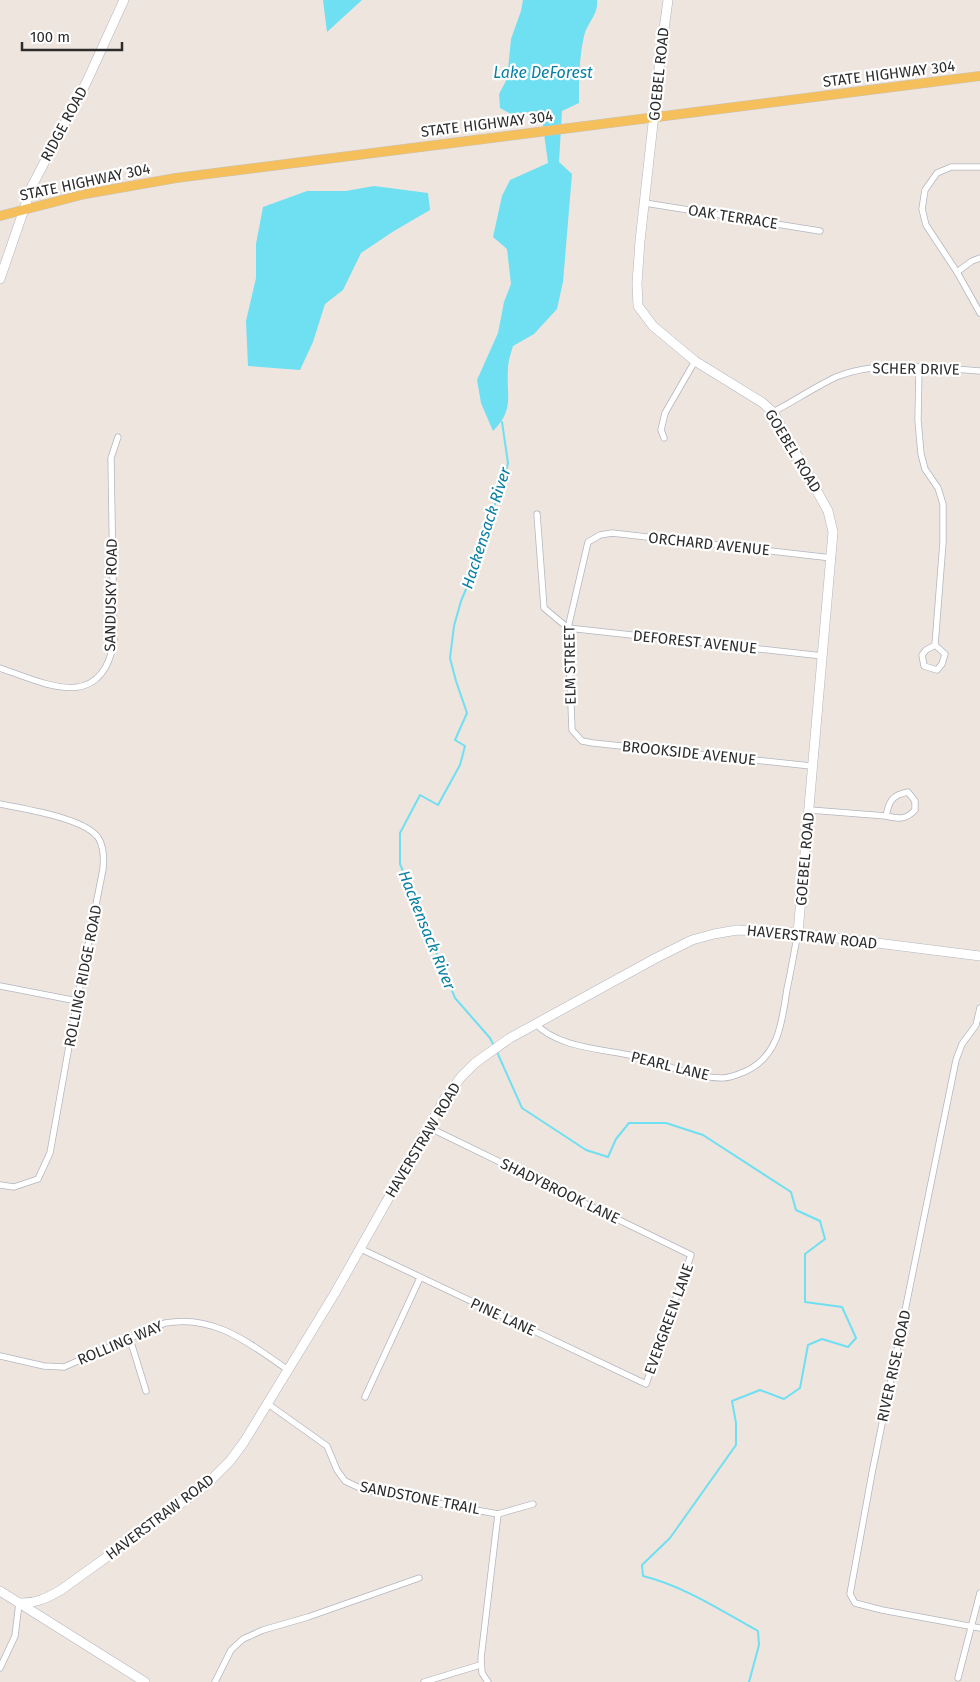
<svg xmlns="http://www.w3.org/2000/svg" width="980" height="1682" font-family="'Fira Sans',sans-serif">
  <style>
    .water { fill: #6fdff2 }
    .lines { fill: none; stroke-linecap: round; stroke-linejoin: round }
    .stream { stroke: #6fdff2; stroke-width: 2 }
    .street-casing { stroke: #b2b6c0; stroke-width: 7 }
    .secondary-casing { stroke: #b2b6c0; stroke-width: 10 }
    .primary-casing { stroke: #c4c4c4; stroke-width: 10 }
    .street { stroke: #fff; stroke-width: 5.5 }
    .secondary { stroke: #fff; stroke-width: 9 }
    .primary { stroke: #f5c05c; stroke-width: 9 }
    .labels { text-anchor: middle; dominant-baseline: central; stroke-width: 4.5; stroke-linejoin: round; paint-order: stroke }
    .street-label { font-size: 15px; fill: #2c2c2c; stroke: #fff }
    .water-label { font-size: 16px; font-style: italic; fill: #0a80a3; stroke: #fff }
  </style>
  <rect width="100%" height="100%" fill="#eee5de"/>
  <!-- water -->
  <g class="water">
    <polygon points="323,0 362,0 327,32"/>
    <path d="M523,0h74c2,14 -10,23 -13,36 -5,22 -5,45 -5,67l-17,8 -3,51 13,12 -9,108 -6,27 -23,25 -21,12c-2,7 -5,15 -5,23 -2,27 7,40 -15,62l-12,-28 -4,-23 21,-47 6,-31 7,-18 -4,-35 -14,-12 9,-41 8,-16 38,-17 -7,-52 -30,3 -11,-6 -1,-14 8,-15 4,-40 10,-28z"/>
    <polygon points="374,186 428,193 430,210 394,231 361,253 343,290 325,304 313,342 300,370 248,366 246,321 256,278 256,244 263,207 307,191 346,191"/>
  </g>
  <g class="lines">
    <!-- stream -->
    <g class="stream">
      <polyline points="494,1046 490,1038 455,998 400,864 400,833 420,795 438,805 460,765 465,746 455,740 467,713 456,681 450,658 454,626 461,601 473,573 488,517 501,493 508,463 502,422"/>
      <path d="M497,1052l25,56 64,42 22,7 8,-18 13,-16h37l37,12 88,57 5,18 24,11 5,18 -20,15v48l37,5 14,31 -8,9 -26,-8 -14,6 -8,43 -16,11 -24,-9 -28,11 4,22v22l-66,93 -28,27 1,11c41,10 79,35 115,55l1,14 -10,37"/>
    </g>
    <defs>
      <g id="street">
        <polyline points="980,167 951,167 937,173 925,190 922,209 926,225 957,272 980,313"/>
        <polyline points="645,203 820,231"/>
        <polyline points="957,272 972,261 980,258"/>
        <polyline points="919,368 918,420 921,454 925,469 938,488 943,504 943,542 935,645 926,650 922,655 924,666 937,670 942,664 945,654 935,645"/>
        <path d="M773,412c21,-11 42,-25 63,-35 43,-18 99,-9 144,-6"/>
        <polyline points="664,438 661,430 665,413 695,361"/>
        <polyline points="537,514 544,608 568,628 823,656"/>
        <path d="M0,668c46,16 102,45 114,-27l-3,-183 7,-21"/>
        <polyline points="811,766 593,743 582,741 572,730 568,628 588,542 600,535 612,533 832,558"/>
        <path d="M0,804c23,5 87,14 99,35 5,9 5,20 4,30l-26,132 -27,152 -12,26 -24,8 -14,-2"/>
        <path d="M810,810l76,6c13,3 20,4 29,-6v-9l-7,-9c-16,3 -19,9 -22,24"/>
        <polyline points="0,986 77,1001"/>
        <polyline points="980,1008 976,1025 962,1044 956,1060 872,1473 850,1594 855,1603 882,1610 980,1628"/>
        <path d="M535,1023c22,25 69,26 99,33 29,7 58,22 88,22 8,0 15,-3 22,-6 35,-15 38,-50 43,-83 4,-18 7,-37 11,-56"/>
        <polyline points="361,1249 646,1384 691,1255 428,1127"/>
        <polyline points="130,1339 146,1391"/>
        <path d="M0,1356l44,10 20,1 101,-44c50,-9 85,21 123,47"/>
        <polyline points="365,1397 420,1278"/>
        <polyline points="268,1404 327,1446 337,1470 345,1481 364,1490 498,1514 533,1504"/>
        <polyline points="0,1668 15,1636 19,1603"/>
        <polyline points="958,1678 980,1593"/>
        <polyline points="215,1682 231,1650 243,1639 263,1630 308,1617 419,1578"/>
        <polyline points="424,1682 480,1665"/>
        <polyline points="488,1682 482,1673 481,1658 498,1514"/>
      </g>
      <g id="secondary">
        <polyline points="668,0 661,51 640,241 637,283 638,306 653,326 695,361 763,403 773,412 828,511 833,532 798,933"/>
        <polyline points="0,279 32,186 87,81 124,0"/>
        <polyline points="0,1591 145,1682"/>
        <path d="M19,1603c16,1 28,-5 42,-13l144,-104 25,-25 14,-19 91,-149 110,-195 16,-21 14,-14 35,-25 146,-80 36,-18 22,-6 23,-4 61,3 182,23"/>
      </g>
      <polyline id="primary" points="0,216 85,194 176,178 980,76"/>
    </defs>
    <!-- street casing -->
    <use href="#street" class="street-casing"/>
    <!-- secondary casing -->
    <use href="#secondary" class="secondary-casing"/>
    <!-- primary casing -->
    <use href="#primary" class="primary-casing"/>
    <!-- street -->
    <use href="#street" class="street"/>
    <!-- secondary -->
    <use href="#secondary" class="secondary"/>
    <!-- primary -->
    <use href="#primary" class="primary"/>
  </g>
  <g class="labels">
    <!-- street labels -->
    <g class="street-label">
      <text transform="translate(659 74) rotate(-84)">GOEBEL ROAD</text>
      <text transform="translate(889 74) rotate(-7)">STATE HIGHWAY 304</text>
      <text transform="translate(64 124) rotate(-62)">RIDGE ROAD</text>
      <text transform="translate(487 124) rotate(-7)">STATE HIGHWAY 304</text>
      <text transform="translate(85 182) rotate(-12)">STATE HIGHWAY 304</text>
      <text transform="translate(733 217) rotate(9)">OAK TERRACE</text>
      <text transform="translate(916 369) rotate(1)">SCHER DRIVE</text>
      <text transform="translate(793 451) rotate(59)">GOEBEL ROAD</text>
      <text transform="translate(709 544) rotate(6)">ORCHARD AVENUE</text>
      <text transform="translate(111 595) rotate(-89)">SANDUSKY ROAD</text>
      <text transform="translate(695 642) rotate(6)">DEFOREST AVENUE</text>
      <text transform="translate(570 665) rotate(-91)">ELM STREET</text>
      <text transform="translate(689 753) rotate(6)">BROOKSIDE AVENUE</text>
      <text transform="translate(805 859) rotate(-85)">GOEBEL ROAD</text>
      <text transform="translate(812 937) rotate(6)">HAVERSTRAW ROAD</text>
      <text transform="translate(83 976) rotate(-79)">ROLLING RIDGE ROAD</text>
      <text transform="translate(670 1066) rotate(14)">PEARL LANE</text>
      <text transform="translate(423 1140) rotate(-59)">HAVERSTRAW ROAD</text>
      <text transform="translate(560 1191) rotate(26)">SHADYBROOK LANE</text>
      <text transform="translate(503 1317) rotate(25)">PINE LANE</text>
      <text transform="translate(669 1319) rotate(-70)">EVERGREEN LANE</text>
      <text transform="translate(120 1343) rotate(-23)">ROLLING WAY</text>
      <text transform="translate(894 1366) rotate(-78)">RIVER RISE ROAD</text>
      <text transform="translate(420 1498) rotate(11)">SANDSTONE TRAIL</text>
      <text transform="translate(160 1517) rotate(-37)">HAVERSTRAW ROAD</text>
    </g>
    <!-- water labels -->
    <g class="water-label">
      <text x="543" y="72">Lake DeForest</text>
      <text transform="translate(486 528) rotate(-72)">Hackensack River</text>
      <text transform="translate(427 930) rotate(68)">Hackensack River</text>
    </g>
  </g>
  <!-- scale -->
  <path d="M22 42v8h100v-8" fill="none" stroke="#2c2c2c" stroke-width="2.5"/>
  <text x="30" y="42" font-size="15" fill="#2c2c2c" stroke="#ffffff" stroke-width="4" paint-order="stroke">100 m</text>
</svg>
